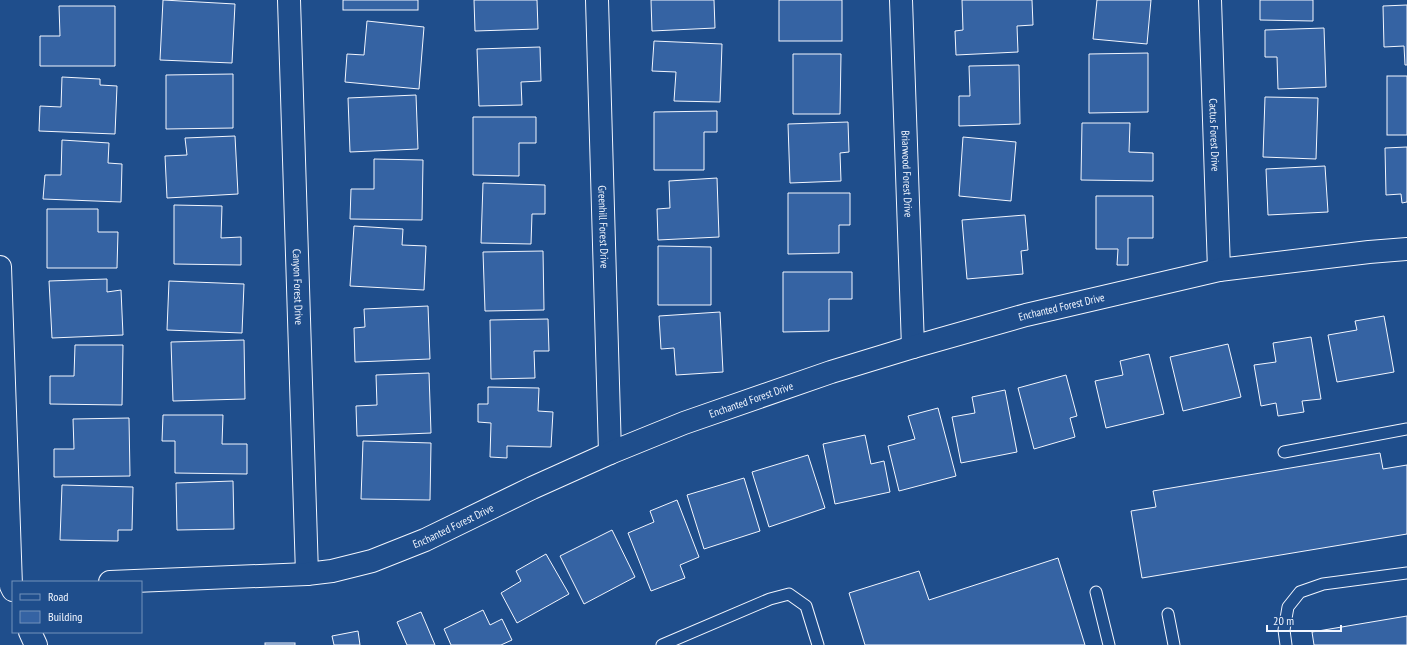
<svg xmlns="http://www.w3.org/2000/svg" width="1407" height="645" font-family="'PT Sans Narrow',sans-serif">
  <style>
    .building { fill: #3563a3; stroke: #f2f6ff }
    .lines { fill: none; stroke-linecap: round; stroke-linejoin: round }
    .service-casing { stroke: #f2f6ff; stroke-width: 13 }
    .minor-casing { stroke: #f2f6ff; stroke-width: 24 }
    .service { stroke: #1f4e8c; stroke-width: 11 }
    .minor { stroke: #1f4e8c; stroke-width: 22 }
    .labels { text-anchor: middle; dominant-baseline: central; stroke-width: 3; stroke-linejoin: round; paint-order: stroke }
    .street-label { font-size: 11px; fill: #f2f6ff; stroke: #1f4e8c }
  </style>
  <rect width="100%" height="100%" fill="#1f4e8c"/>
  <!-- building -->
  <g class="building">
    <polygon points="163,0 235,4 232,63 160,60"/>
    <rect x="343" y="0" width="75" height="10"/>
    <polygon points="474,0 537,0 538,29 475,31"/>
    <polygon points="651,0 714,0 715,28 652,31"/>
    <rect x="779" y="0" width="63" height="41"/>
    <polygon points="962,0 1032,0 1033,25 1017,26 1018,52 956,55 955,31 963,30"/>
    <polygon points="1097,0 1151,0 1147,44 1093,39"/>
    <polygon points="1260,0 1313,0 1313,21 1260,20"/>
    <polygon points="1407,5 1407,65 1405,65 1404,46 1384,47 1383,6"/>
    <polygon points="59,6 115,6 115,66 40,66 40,36 60,36"/>
    <polygon points="367,21 424,27 419,89 345,82 347,54 364,55"/>
    <polygon points="1324,28 1326,87 1278,89 1277,57 1265,57 1265,30"/>
    <polygon points="654,41 722,44 720,102 674,101 676,72 652,71"/>
    <polygon points="540,47 541,81 521,82 522,105 479,106 477,49"/>
    <polygon points="1148,53 1148,112 1089,113 1089,54"/>
    <polygon points="793,54 841,54 840,114 793,114"/>
    <polygon points="1019,65 1020,124 959,126 959,96 970,96 969,66"/>
    <polygon points="233,74 233,128 166,129 166,75"/>
    <rect x="1387" y="76" width="20" height="59"/>
    <polygon points="62,77 100,79 100,85 117,86 115,134 39,131 40,106 61,107"/>
    <polygon points="416,95 418,149 350,152 348,98"/>
    <polygon points="1265,97 1318,98 1316,159 1263,157"/>
    <polygon points="717,111 717,132 704,132 704,170 654,170 654,112"/>
    <polygon points="473,117 536,117 536,143 519,143 519,176 473,175"/>
    <polygon points="848,122 849,152 840,153 841,181 790,183 788,124"/>
    <polygon points="1082,123 1130,123 1129,152 1153,153 1153,181 1081,180"/>
    <polygon points="235,136 238,194 167,198 165,156 187,155 185,138"/>
    <polygon points="963,137 1016,142 1011,201 959,196"/>
    <polygon points="62,140 109,143 108,163 122,164 121,202 43,199 45,175 61,175"/>
    <polygon points="1407,147 1407,202 1402,203 1401,194 1386,195 1385,148"/>
    <polygon points="374,159 423,160 422,220 350,219 351,189 374,189"/>
    <polygon points="1325,166 1328,212 1268,215 1266,169"/>
    <polygon points="717,178 719,237 658,240 657,209 670,208 669,181"/>
    <polygon points="483,183 545,185 545,214 532,214 531,244 481,243"/>
    <polygon points="788,193 850,193 850,225 839,225 839,253 788,254"/>
    <polygon points="1096,196 1153,196 1153,238 1128,238 1128,265 1117,265 1118,249 1096,249"/>
    <polygon points="174,205 222,206 221,238 241,237 241,265 174,264"/>
    <polygon points="47,209 98,209 98,232 118,232 117,268 47,268"/>
    <polygon points="1025,215 1028,250 1021,251 1023,274 967,279 962,220"/>
    <polygon points="354,226 403,229 402,245 426,246 424,290 350,286"/>
    <polygon points="658,246 711,247 711,305 658,305"/>
    <polygon points="543,251 544,310 485,311 483,252"/>
    <polygon points="783,272 852,272 852,299 829,299 829,331 783,332"/>
    <polygon points="107,279 107,292 121,290 123,335 52,338 49,281"/>
    <polygon points="169,281 244,284 242,333 167,330"/>
    <polygon points="428,306 430,359 355,362 354,328 365,327 364,309"/>
    <polygon points="720,312 723,372 676,375 674,348 661,349 659,316"/>
    <polygon points="1384,316 1394,372 1337,382 1328,335 1357,330 1355,321"/>
    <polygon points="548,319 549,351 534,351 535,378 491,379 490,320"/>
    <polygon points="1311,337 1321,399 1302,401 1304,412 1278,416 1276,403 1261,406 1254,365 1276,362 1273,343"/>
    <polygon points="244,340 245,399 173,401 171,342"/>
    <polygon points="1228,344 1241,397 1183,411 1170,357"/>
    <polygon points="75,345 123,345 122,405 50,404 50,376 74,376"/>
    <polygon points="1149,354 1164,414 1106,428 1095,381 1123,375 1120,361"/>
    <polygon points="429,373 431,433 357,436 356,406 377,405 376,375"/>
    <polygon points="1066,375 1077,416 1070,418 1075,437 1034,449 1018,388"/>
    <polygon points="488,387 539,388 538,411 553,412 551,447 507,446 507,458 490,457 491,423 478,422 478,404 488,404"/>
    <polygon points="1005,390 1017,452 961,463 952,417 975,413 972,397"/>
    <polygon points="938,408 956,476 899,491 888,446 915,439 908,416"/>
    <polygon points="163,415 223,415 222,444 247,444 247,474 175,473 175,441 162,441"/>
    <polygon points="129,418 130,476 54,477 54,449 74,449 73,419"/>
    <polygon points="865,435 871,464 884,461 890,492 835,504 823,444"/>
    <polygon points="363,441 431,443 430,500 361,499"/>
    <polygon points="1380,453 1383,469 1407,465 1407,534 1142,578 1131,511 1156,507 1153,491"/>
    <polygon points="808,455 825,508 769,527 752,472"/>
    <polygon points="744,478 760,531 704,549 687,495"/>
    <polygon points="233,481 234,529 177,530 176,483"/>
    <polygon points="62,485 133,487 132,530 118,530 118,541 60,540"/>
    <polygon points="677,500 699,557 680,565 685,578 651,591 628,533 654,522 650,511"/>
    <polygon points="612,530 635,577 584,604 560,556"/>
    <polygon points="546,554 569,594 517,623 501,593 521,581 516,571"/>
    <polygon points="1058,558 1085,645 865,645 849,593 919,571 929,600"/>
    <polygon points="483,610 490,625 502,619 512,640 501,645 451,645 444,629"/>
    <polygon points="421,612 435,645 407,645 397,622"/>
    <polygon points="1407,616 1407,645 1314,645 1312,632"/>
    <polygon points="358,631 360,645 334,645 332,636"/>
    <rect x="265" y="643" width="30" height="2"/>
  </g>
  <g class="lines">
    <defs>
      <g id="service">
        <polyline points="1284,452 1407,429"/>
        <polyline points="1096,592 1109,645"/>
        <polyline points="1168,614 1174,645"/>
        <polyline points="662,645 770,599 789,594 806,606 818,645"/>
        <polyline points="1286,645 1284,630 1288,607 1300,592 1323,584 1407,573"/>
      </g>
      <g id="minor">
        <path id="s1" d="M289,0l18,574"/>
        <path id="s2" d="M597,0l13,453"/>
        <path id="s3" d="M901,0l12,347"/>
        <path id="s4" d="M1210,0l9,270"/>
        <polyline points="0,267 11,586 13,590"/>
        <path id="s5" d="M110,582l197,-8 25,-3 40,-10 53,-21 107,-52 78,-35 74,-30 147,-51 82,-25 113,-32 193,-45 150,-18 38,-3"/>
        <polyline points="30,632 36,645"/>
      </g>
    </defs>
    <!-- service casing -->
    <use href="#service" class="service-casing"/>
    <!-- minor casing -->
    <use href="#minor" class="minor-casing"/>
    <!-- service -->
    <use href="#service" class="service"/>
    <!-- minor -->
    <use href="#minor" class="minor"/>
  </g>
  <g class="labels">
    <!-- street labels -->
    <g class="street-label">
      <text stroke="none"><textPath href="#s4" startOffset="135">Cactus Forest Drive</textPath></text>
      <text stroke="none"><textPath href="#s3" startOffset="174">Briarwood Forest Drive</textPath></text>
      <text stroke="none"><textPath href="#s2" startOffset="227">Greenhill Forest Drive</textPath></text>
      <text stroke="none"><textPath href="#s1" startOffset="287">Canyon Forest Drive</textPath></text>
      <text stroke="none"><textPath href="#s5" startOffset="1000">Enchanted Forest Drive</textPath></text>
      <text stroke="none"><textPath href="#s5" startOffset="676">Enchanted Forest Drive</textPath></text>
      <text stroke="none"><textPath href="#s5" startOffset="352">Enchanted Forest Drive</textPath></text>
    </g>
  </g>
  <!-- legend -->
  <rect x="12" y="581" width="130" height="52" fill="#1f4e8c" stroke="#7391ba"/>
  <rect x="20" y="594" width="20" height="6" fill="#1f4e8c" stroke="#7391ba"/>
  <text x="48" y="601" font-size="12" fill="#f2f6ff">Road</text>
  <rect x="20" y="611" width="20" height="12" fill="#3563a3" stroke="#7391ba"/>
  <text x="48" y="621" font-size="12" fill="#f2f6ff">Building</text>
  <!-- scale -->
  <path d="M1267 625v6h74v-6" fill="none" stroke="#f2f6ff" stroke-width="2"/>
  <text x="1273" y="625" font-size="12" fill="#f2f6ff" stroke="#1f4e8c" stroke-width="3" paint-order="stroke">20 m</text>
</svg>
